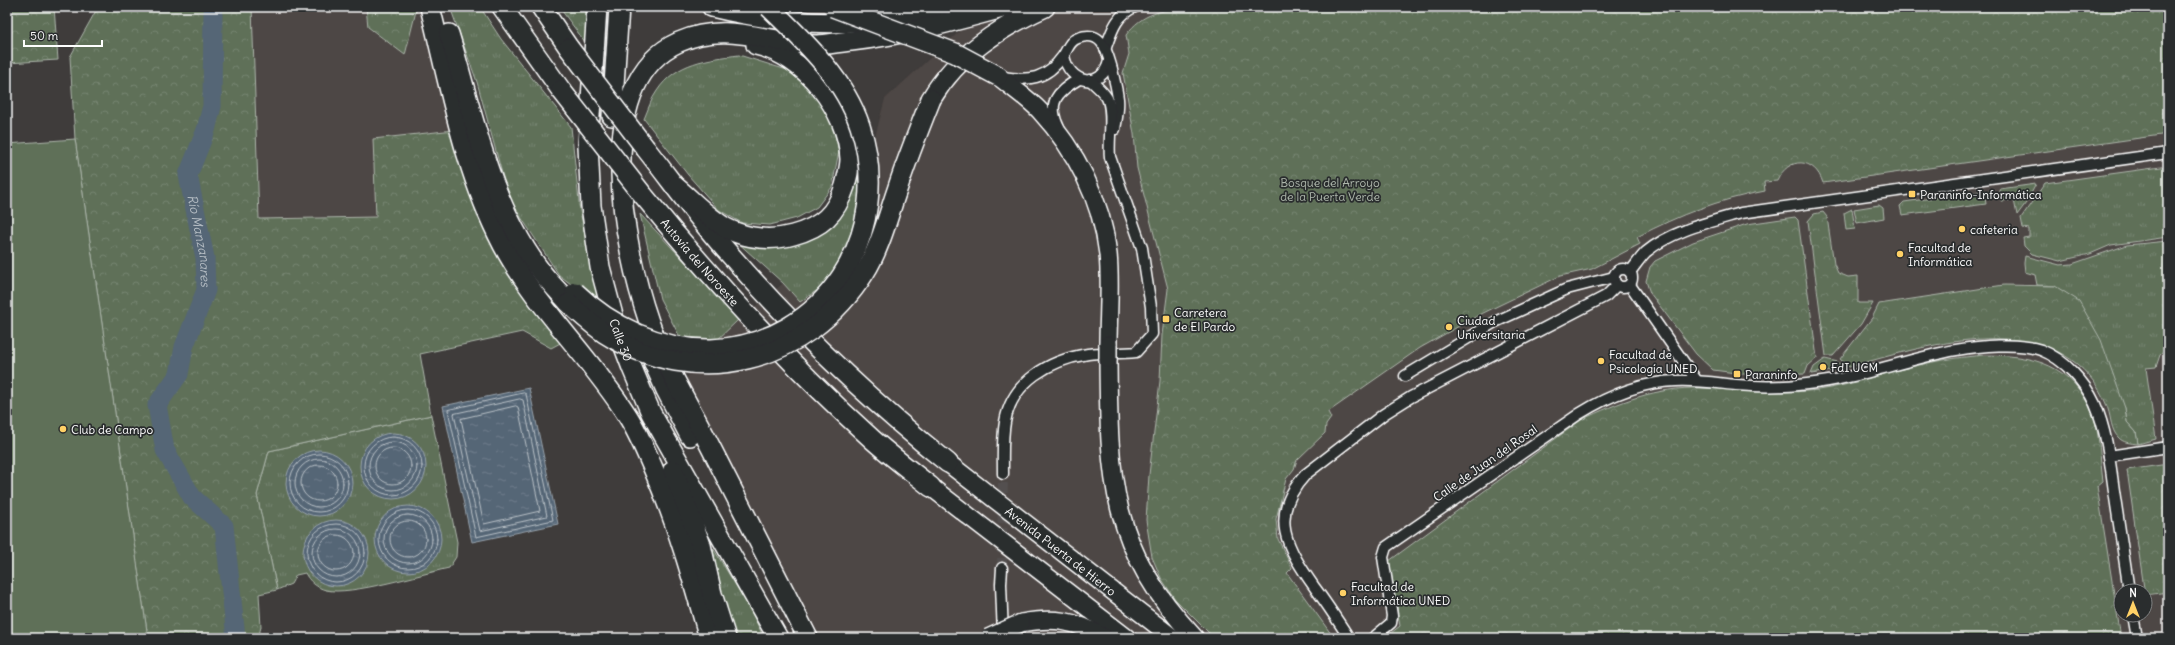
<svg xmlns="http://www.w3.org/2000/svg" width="2175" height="645" font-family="Delius,sans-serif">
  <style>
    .built { fill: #4e4644; fill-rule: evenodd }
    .grass { fill: url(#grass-tufts); stroke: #aeb7ac }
    .forest { fill: url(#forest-crowns); stroke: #aeb7ac }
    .pitch { fill: #5e6f58; stroke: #aeb7ac }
    .water { fill: url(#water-ripples); stroke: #98a3ad }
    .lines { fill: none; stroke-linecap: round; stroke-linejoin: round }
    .shore { stroke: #bbc2c8; stroke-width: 1 }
    .river { stroke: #546676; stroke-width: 19 }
    .minor-tunnel { stroke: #52504f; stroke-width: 10; stroke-dasharray: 10 5; stroke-linecap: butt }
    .minor-casing { stroke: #fff; stroke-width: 13 }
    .trunk-casing { stroke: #fff; stroke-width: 20 }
    .motorway-casing { stroke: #fff; stroke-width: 22 }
    .minor { stroke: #2a2d2e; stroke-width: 10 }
    .trunk { stroke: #2a2d2e; stroke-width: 17 }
    .motorway { stroke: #2a2d2e; stroke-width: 19 }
    .trunk-bridge-casing { stroke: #fff; stroke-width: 20; stroke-linecap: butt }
    .motorway-bridge-casing { stroke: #fff; stroke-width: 22; stroke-linecap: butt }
    .trunk-bridge { stroke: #2a2d2e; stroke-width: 17 }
    .motorway-bridge { stroke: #2a2d2e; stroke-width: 19 }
    .poi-dot { fill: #ffd166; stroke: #2a2d2e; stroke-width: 1.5 }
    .labels { text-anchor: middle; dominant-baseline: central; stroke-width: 3.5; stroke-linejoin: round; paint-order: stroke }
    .park-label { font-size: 12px; fill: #aeb7ac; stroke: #2a2d2e }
    .poi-label { font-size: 12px; fill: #fff; stroke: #2a2d2e; text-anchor: start }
    .street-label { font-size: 12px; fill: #fff; stroke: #2a2d2e }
    .water-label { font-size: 13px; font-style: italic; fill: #b2bac1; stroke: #2a2d2e }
  </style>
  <defs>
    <pattern id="grass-tufts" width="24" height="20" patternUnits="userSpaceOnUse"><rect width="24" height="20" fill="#5e6f58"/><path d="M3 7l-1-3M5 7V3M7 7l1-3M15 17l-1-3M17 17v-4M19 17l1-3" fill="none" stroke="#768571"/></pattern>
    <pattern id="forest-crowns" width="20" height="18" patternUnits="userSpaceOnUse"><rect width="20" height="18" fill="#5e6f58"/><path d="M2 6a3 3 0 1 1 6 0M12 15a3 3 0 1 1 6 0" fill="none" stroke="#768571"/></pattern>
    <pattern id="water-ripples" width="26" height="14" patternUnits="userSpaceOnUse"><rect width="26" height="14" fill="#546676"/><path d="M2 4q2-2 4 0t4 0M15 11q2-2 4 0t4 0" fill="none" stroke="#6e7d8b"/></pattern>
  </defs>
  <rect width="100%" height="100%" fill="#3f3c3b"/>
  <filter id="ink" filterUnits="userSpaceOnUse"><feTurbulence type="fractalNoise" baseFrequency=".025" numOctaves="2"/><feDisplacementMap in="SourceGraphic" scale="8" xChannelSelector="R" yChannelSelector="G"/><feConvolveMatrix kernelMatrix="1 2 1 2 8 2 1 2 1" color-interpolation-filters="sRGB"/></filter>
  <g filter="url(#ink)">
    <!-- built -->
    <g class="built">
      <polygon points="252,7 366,7 368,28 405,55 417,7 422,7 454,130 376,217 259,219"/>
      <path d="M975,7h1193v631h-1347l-136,-258 35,-45 119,-97 23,-52 23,-87 76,-69zM2121,591h24v24h-24z"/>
    </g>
    <!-- grass -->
    <g class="grass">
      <polygon points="450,7 480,7 501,39 571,127 580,211 600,306 559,275 509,199 477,82"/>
      <polygon points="559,7 590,7 588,46"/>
      <path d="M739,55l48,15 28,24 17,29 7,28 -7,36 -15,20 -20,11 -27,7 -28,-2 -23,-13 -31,-35 -44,-56c4,-9 7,-20 13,-28 19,-29 51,-32 82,-36z"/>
      <polygon points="852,144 862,186 856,239 832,280 800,302 783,283 727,233 816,232 843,196"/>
      <polygon points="2168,166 2168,237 2111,245 2090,254 2060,261 2032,254 2024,246 2023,238 2029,237 2029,229 2023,228 2021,218 2045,183"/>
      <polygon points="2036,184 2026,203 2017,215 2014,200 2001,201 2000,189"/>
      <polygon points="1984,191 1986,204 1902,215 1900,206 1904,202"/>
      <polygon points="1879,205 1883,208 1884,218 1857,223 1854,209"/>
      <polygon points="1852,209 1855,229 1846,230 1844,213"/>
      <polygon points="640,214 739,319 712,345 682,341 660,299"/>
      <polygon points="2168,241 2168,348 2160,355 2156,367 2146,368 2156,439 2138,444 2136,432 2127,422 2125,408 2055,286 2037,285 2035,275 2025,272 2024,263 2025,256 2060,265 2072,264 2127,245"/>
      <path d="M431,415l26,127 -1,15 -7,11c-28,6 -99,28 -123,22 -9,-2 -17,-9 -21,-17l-9,2 -5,9 -14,6 -20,-95 12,-44z"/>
      <polygon points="713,548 749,607 764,638 725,638"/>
    </g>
    <!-- forest -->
    <g class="forest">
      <polygon points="7,7 54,7 58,60 7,63"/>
      <polygon points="98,7 252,7 259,219 376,217 373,139 454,130 477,216 566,340 551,348 522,332 420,354 431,415 269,451 257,495 277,590 259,594 261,627 258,638 148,638 75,139 70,57"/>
      <polygon points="366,7 417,7 405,55 368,27"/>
      <path d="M1187,7h981v127l-345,49c-8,-26 -35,-27 -46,-2l-13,1 1,9c-48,9 -84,23 -128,46l3,7 -48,25 -32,7 -83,40 -57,32 -92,64 3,6 -5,7 -1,8 -28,27 -3,9 -8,10 -10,40 2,20 14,29 -5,5 47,65h-120l-39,-39 -14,-21 -9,-21 -6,-37 3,-45 11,-94 2,-46 6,-46 -31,-121 -3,-34 -11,-61 6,-19 -3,-19c17,-23 35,-24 61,-28z"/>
      <polygon points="1823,212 1827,217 1834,264 1838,273 1848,277 1858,276 1858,303 1873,303 1861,324 1833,356 1826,356 1808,221 1814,214"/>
      <polygon points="1795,217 1798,220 1817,358 1808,366 1805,374 1751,375 1713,370 1696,354 1650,293 1646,281 1650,267 1655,261 1693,242 1747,224"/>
      <path d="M2004,285l51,1 24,15 22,39 24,68 2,14 9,10 2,12c-8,-1 -15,-1 -20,-7 -7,-7 -7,-19 -10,-28 -3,-9 -9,-20 -14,-27 -55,-74 -173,-35 -245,-15l-9,-8 32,-41 7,-14z"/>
      <path d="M1984,355c49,0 89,9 109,60 7,20 7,45 10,66l-6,5 24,152h-728l-2,-5 9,-7 -11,-65 192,-141c38,-18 76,-33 119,-32 39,1 78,7 118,2 36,-5 71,-19 106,-26 20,-5 40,-7 60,-9z"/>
      <polygon points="1825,359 1838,362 1844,369 1811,374 1814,367"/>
      <polygon points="2168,464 2168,592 2145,595 2127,470"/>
    </g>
    <!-- pitch -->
    <polygon class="pitch" points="75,139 148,638 7,638 7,144"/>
    <!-- water -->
    <g class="water">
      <polygon points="529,388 558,524 472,542 443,406"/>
      <circle cx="393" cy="466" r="33"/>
      <circle cx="319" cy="483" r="33"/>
      <circle cx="408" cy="539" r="33"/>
      <circle cx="336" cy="553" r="33"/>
    </g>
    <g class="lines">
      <!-- shore -->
      <g class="shore">
        <polygon points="524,393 526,394 553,520 476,537 448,410"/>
        <polygon points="520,399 523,400 547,516 480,531 454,414"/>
        <polygon points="516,406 518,407 540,511 484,524 461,419"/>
        <circle cx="393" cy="466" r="29"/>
        <circle cx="393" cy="466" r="24"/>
        <circle cx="393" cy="466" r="18"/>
        <circle cx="319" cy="483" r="29"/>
        <circle cx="319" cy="483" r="24"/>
        <circle cx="319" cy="483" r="18"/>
        <circle cx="408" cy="539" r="29"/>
        <circle cx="408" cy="539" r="24"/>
        <circle cx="408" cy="539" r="18"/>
        <circle cx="336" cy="553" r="29"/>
        <circle cx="336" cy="553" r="24"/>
        <circle cx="336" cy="553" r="18"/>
      </g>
      <!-- river -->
      <path class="river" id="s1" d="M213,7l-1,99 -6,24 -18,45 17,83 1,32 -22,57 -5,27 -22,31 8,45 27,47 32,29 12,112"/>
      <!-- minor-tunnel -->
      <polyline class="minor-tunnel" points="1002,568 1003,474"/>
      <defs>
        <g id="minor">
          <path d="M1106,47c6,-17 11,-33 29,-40"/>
          <path d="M1064,55c4,29 38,36 45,6"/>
          <path d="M1002,77c27,4 44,3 61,-21 5,-7 6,-15 15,-18 25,-9 29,14 34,31 2,10 5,20 6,30 1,10 -1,20 -3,30"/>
          <path d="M1059,128c-13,-26 -1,-37 20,-49"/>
          <circle cx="1623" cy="278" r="9"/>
          <path d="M1630,272c5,-6 10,-14 16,-20 25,-21 64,-30 95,-39l427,-60"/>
          <polyline points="1630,285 1697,381"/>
          <polyline points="1405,376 1495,322 1567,289 1614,277"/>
          <polyline points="2109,456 2168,447"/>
          <path d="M1003,474c0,-17 -1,-35 2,-52 7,-41 45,-62 83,-68 16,-2 32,0 48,-2l16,-18 -1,-27 -9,-59 -32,-91c-2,-17 4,-45 -3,-59 -4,-7 -11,-12 -17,-18"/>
          <polyline points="1002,568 1001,584 1003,636"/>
          <polyline points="2133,615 2137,638"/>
          <path d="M1349,638c-11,-17 -22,-34 -34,-50 -28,-40 -48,-72 -9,-114l78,-60 27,-17 195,-101 11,-11"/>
          <path d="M1373,638l18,-15 1,-7 -9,-59 3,-10 193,-133c29,-18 63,-32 97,-33 21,-1 40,2 60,4 23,2 48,2 71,-1 51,-5 98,-25 149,-34 23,-4 62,-8 85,0 23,9 44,32 54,54 12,28 15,58 19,87 5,34 10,67 15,100"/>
        </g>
        <g id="trunk">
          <path d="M998,76c14,12 30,22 42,35 36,39 62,90 68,143 3,30 0,61 0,91"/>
          <path d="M1108,359c1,118 1,188 87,279"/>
          <path id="s2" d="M948,463l225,175"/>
          <polyline points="931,487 1127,638"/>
          <path d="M1021,623c33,-6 54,-3 84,15"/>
        </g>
        <g id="motorway">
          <path d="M430,7c20,80 34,164 73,238 33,62 86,110 124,170 11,17 18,35 26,53 24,55 40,112 56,170"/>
          <polyline points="502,7 561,90"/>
          <polyline points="541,7 569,48"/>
          <path id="s3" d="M597,7l-9,139 3,60 9,61 15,56 17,45 19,45 127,225"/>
          <path d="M712,7c83,20 152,22 235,0"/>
          <path d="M449,34c25,82 40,171 94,240 8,10 18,20 26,29"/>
          <path d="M931,99c26,-44 68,-71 114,-92"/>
          <polyline points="612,116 619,7"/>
          <path d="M646,149c26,33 51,68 79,100 68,78 142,149 223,214"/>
          <path d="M676,187c17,14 33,32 52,42 20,10 44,12 65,6 29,-8 43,-21 52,-49 2,-9 5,-18 5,-27 -2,-49 -46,-104 -94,-114"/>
          <path id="s4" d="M643,195c71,87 146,169 229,244 19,17 39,32 59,48"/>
          <polyline points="653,361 666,390 690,436"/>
          <polyline points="673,470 701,545 712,594 726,638"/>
          <path d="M808,638c-34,-67 -68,-133 -102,-200 -20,-38 -43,-76 -57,-116 -25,-73 -60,-240 30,-280 50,-22 88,2 137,3 11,0 23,-3 35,-4 53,-6 104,-20 155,-34"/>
        </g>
      </defs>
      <!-- minor casing -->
      <use href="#minor" class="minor-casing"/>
      <!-- trunk casing -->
      <use href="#trunk" class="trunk-casing"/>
      <!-- motorway casing -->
      <use href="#motorway" class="motorway-casing"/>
      <!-- minor -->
      <use href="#minor" class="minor"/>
      <!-- trunk -->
      <use href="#trunk" class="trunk"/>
      <!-- motorway -->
      <use href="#motorway" class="motorway"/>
      <defs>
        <g id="trunk-bridge">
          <polyline points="1108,359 1108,345"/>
          <polyline points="988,638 1021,623"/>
        </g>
        <g id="motorway-bridge">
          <polyline points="833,7 955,53 998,76"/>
          <polyline points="569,48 646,149"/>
          <polyline points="561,90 643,195"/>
          <path d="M575,292c36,35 86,58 136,57 115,-4 184,-117 149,-223 -16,-48 -56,-85 -91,-119"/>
          <path d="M569,303c11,11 23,21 35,30 93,59 204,30 261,-61 15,-24 23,-56 32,-82 10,-31 22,-61 34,-91"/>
        </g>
      </defs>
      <!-- trunk-bridge casing -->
      <use href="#trunk-bridge" class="trunk-bridge-casing"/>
      <!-- motorway-bridge casing -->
      <use href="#motorway-bridge" class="motorway-bridge-casing"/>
      <!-- trunk-bridge -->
      <use href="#trunk-bridge" class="trunk-bridge"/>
      <!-- motorway-bridge -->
      <use href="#motorway-bridge" class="motorway-bridge"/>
    </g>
  </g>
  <!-- markers -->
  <g class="poi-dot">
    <rect x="1908" y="190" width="8" height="8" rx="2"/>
    <circle cx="1962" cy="229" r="4"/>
    <circle cx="1900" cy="254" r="4"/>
    <rect x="1162" y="315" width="8" height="8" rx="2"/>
    <circle cx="1449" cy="327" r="4"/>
    <circle cx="1601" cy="361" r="4"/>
    <circle cx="1823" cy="367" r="4"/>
    <rect x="1733" y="370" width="8" height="8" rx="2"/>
    <circle cx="63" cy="429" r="4"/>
    <circle cx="1343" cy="593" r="4"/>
  </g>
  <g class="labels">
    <!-- park labels -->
    <g class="park-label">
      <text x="1330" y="182">Bosque del Arroyo<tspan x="1330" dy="14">de la Puerta Verde</tspan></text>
    </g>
    <!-- poi labels -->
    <g class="poi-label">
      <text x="1920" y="194">Paraninfo-Informática</text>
      <text x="1970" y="229">cafeteria</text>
      <text x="1908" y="247">Facultad de<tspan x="1908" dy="14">Informática</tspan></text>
      <text x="1174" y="312">Carretera<tspan x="1174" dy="14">de El Pardo</tspan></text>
      <text x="1457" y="320">Ciudad<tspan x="1457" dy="14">Universitaria</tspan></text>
      <text x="1609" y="354">Facultad de<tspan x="1609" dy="14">Psicología UNED</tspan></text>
      <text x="1831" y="367">FdI UCM</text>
      <text x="1745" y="374">Paraninfo</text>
      <text x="71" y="429">Club de Campo</text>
      <text x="1351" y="586">Facultad de<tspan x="1351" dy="14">Informática UNED</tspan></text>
    </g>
    <!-- street labels -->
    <g class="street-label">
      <text stroke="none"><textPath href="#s4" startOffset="88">Autovía del Noroeste</textPath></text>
      <text stroke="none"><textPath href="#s3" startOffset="337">Calle 30</textPath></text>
      <text transform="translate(1485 463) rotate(-35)">Calle de Juan del Rosal</text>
      <text stroke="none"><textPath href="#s2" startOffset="143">Avenida Puerta de Hierro</textPath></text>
    </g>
    <!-- water labels -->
    <g class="water-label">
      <text stroke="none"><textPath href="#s1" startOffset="239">Río Manzanares</textPath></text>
    </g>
  </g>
  <!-- margin -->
  <rect width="2175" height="645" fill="none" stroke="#2a2d2e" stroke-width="24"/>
  <rect x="12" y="12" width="2151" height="621" fill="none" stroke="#fff" stroke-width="1.5" filter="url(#ink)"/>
  <!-- north arrow -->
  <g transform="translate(2133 603)"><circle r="19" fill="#2a2d2e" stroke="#7f8182"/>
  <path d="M0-3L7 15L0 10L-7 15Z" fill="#ffd166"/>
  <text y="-6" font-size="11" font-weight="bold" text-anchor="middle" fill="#ffffff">N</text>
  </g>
  <!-- scale -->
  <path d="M24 40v6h78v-6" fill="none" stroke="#ffffff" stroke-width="2"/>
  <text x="30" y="40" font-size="12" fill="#ffffff" stroke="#2a2d2e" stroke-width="3" paint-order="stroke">50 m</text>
</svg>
